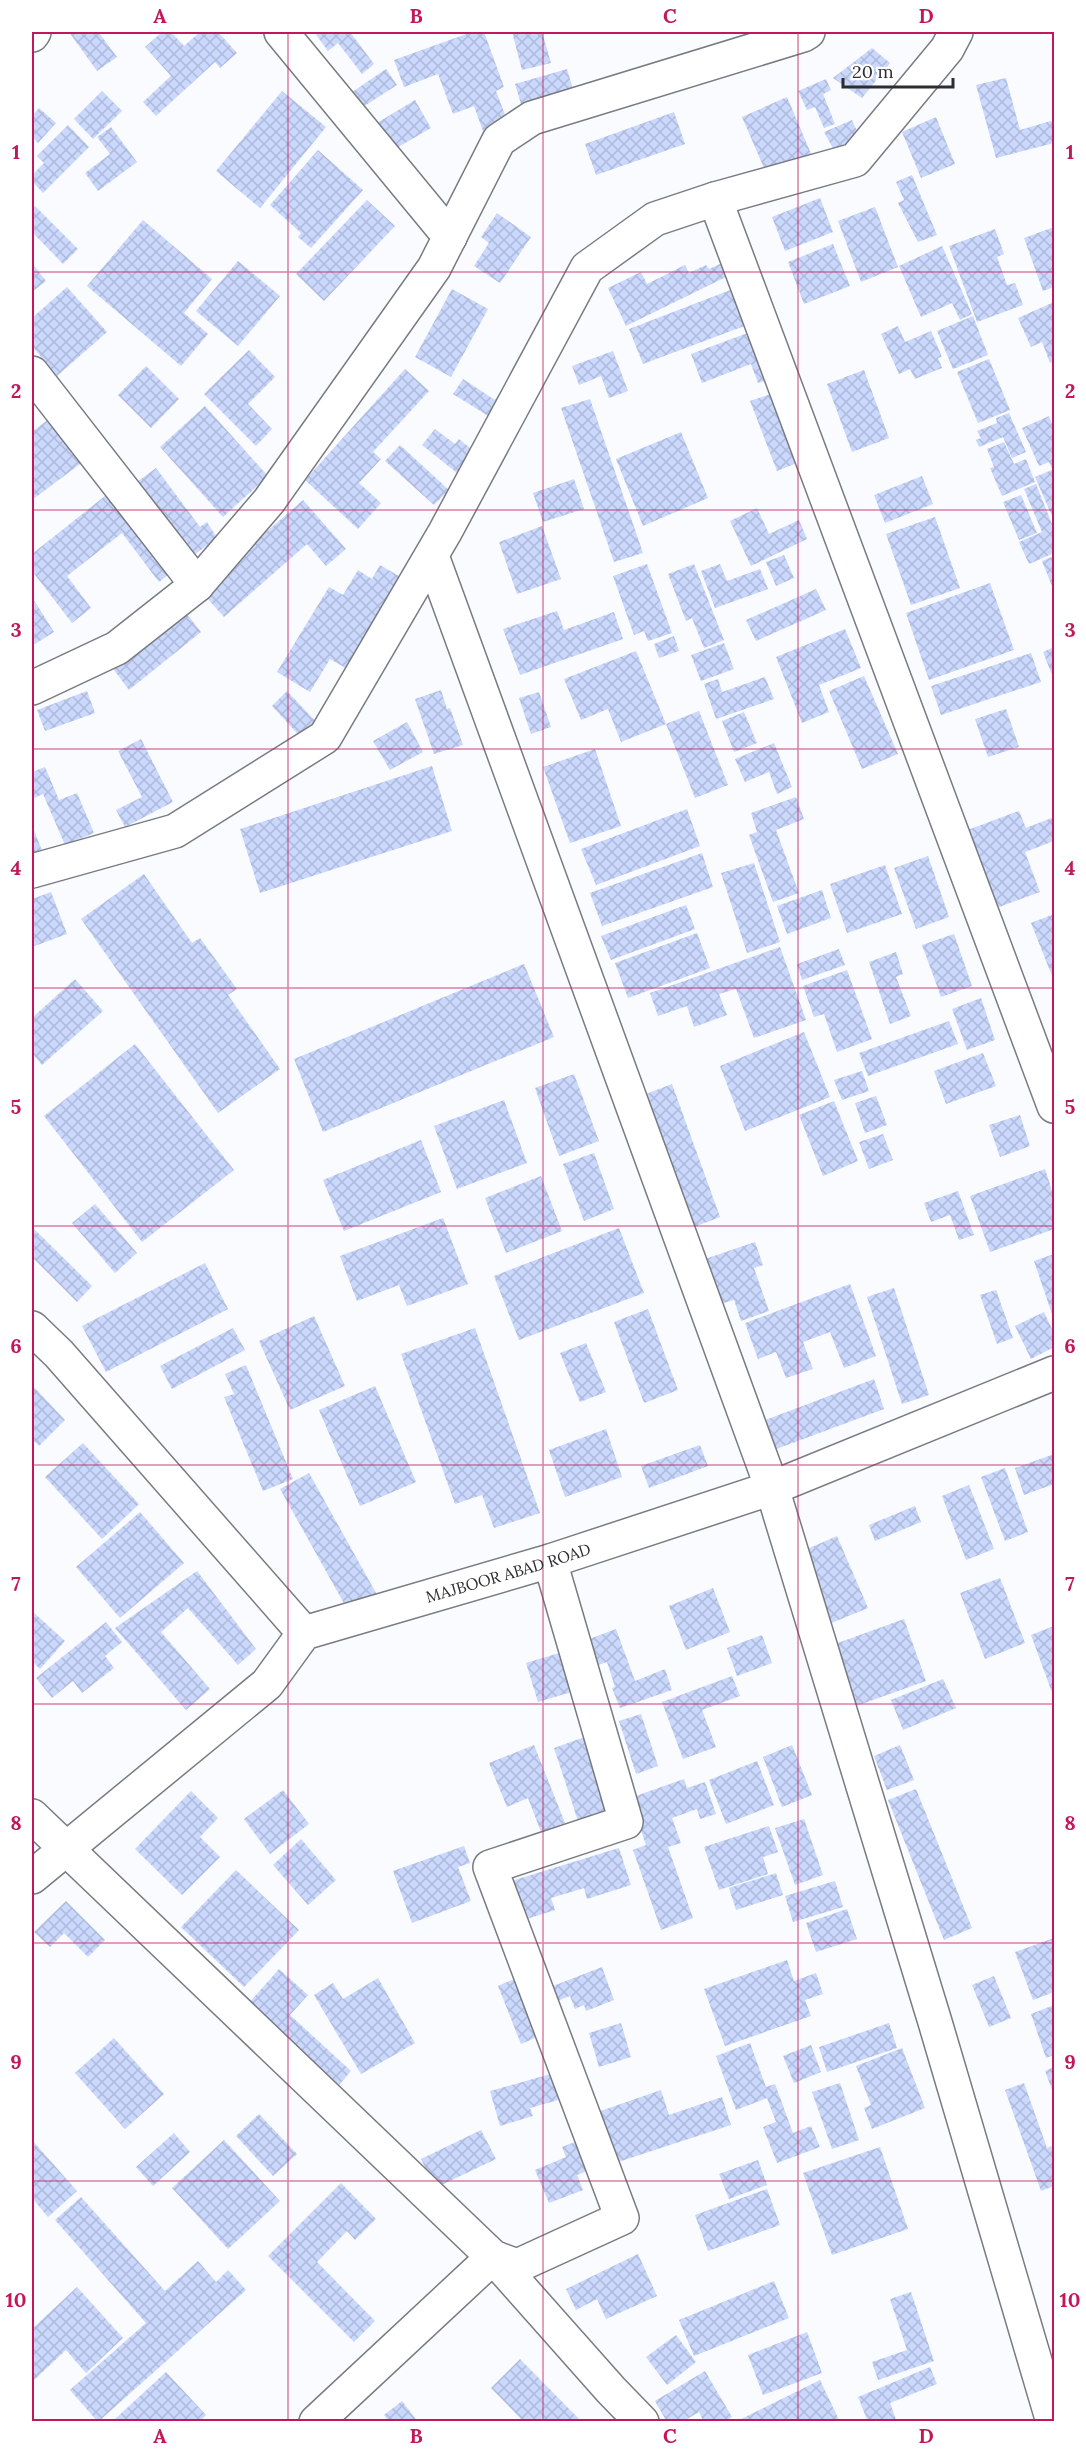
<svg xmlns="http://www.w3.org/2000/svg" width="1086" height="2453" font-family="Lora,serif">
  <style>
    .building { fill: url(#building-cross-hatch) }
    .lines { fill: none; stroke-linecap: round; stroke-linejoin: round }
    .street-casing { stroke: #797b82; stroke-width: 36 }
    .street { stroke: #fff; stroke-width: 33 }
    .grid { fill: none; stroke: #c2185b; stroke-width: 1.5; stroke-opacity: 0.55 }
    .labels { text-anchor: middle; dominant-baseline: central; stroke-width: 4.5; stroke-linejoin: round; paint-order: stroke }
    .street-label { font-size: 16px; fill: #2c2d30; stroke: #fff }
    .neatline { fill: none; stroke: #c2185b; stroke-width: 2 }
    .grid-label { font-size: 20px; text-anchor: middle; font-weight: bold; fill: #c2185b }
  </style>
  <defs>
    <pattern id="building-cross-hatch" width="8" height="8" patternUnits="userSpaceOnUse" patternTransform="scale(1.5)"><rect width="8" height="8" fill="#cad8fd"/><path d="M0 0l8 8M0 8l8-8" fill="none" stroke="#aebad9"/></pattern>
  </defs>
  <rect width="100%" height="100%" fill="#f9fbfe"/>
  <!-- building -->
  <g class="building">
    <polygon points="69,32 104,32 100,34 117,57 97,71"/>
    <polygon points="162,32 171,32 184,46 200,32 218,32 237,53 220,68 215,62 156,116 143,102 171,76 145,47"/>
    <polygon points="314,32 350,32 374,64 362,74 338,43 328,51"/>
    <polygon points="472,32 484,32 504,87 496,91 509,125 484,134 474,106 453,114 438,74 404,87 394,60"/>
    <polygon points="512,32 542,32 551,63 522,70"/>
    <polygon points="872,48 890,63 862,98 833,78"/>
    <polygon points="386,69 397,85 352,114 342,99"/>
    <polygon points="567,69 576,99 524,114 515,84"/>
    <polygon points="1006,78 1020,130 1054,120 1054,143 996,158 976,85"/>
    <polygon points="826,79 831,90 823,94 835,124 824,128 815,107 807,110 798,91"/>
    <polygon points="102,91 122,111 93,139 74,119"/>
    <polygon points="282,91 326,127 260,208 216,171"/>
    <polygon points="787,97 812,156 767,175 742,117"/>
    <polygon points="415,100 431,128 388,153 372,126"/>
    <polygon points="39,108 56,123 38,143 32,137 32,116"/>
    <polygon points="674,112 685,144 596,175 585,144"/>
    <polygon points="936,117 955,164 921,178 902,132"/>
    <polygon points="852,120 861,140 835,152 824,132"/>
    <polygon points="68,125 89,147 43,193 32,181 32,175 44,163 37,156"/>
    <polygon points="111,127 137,162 98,191 85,173 110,154 97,137"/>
    <polygon points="318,150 363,190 311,248 298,237 301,233 270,205"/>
    <polygon points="912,175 937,235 918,242 898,203 904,200 896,182"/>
    <polygon points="820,198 833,232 785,251 772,217"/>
    <polygon points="367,200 395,226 324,301 296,274"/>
    <polygon points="35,206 78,249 63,264 32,232 32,209"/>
    <polygon points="875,207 898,267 861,282 838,221"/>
    <polygon points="497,213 531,237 500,283 474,266 489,243 481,237"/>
    <polygon points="143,220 212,279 184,313 208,334 181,366 87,286"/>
    <polygon points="1054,227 1054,287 1043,291 1024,238"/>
    <polygon points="995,229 1004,254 997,257 1007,285 1015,283 1023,305 977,322 949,246"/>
    <polygon points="833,244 850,286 804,304 788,262"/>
    <polygon points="942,246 972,314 960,320 952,303 921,317 899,266"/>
    <polygon points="238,261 280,296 238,346 196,311"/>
    <polygon points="724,262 730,275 626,326 608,288 641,272 647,284 685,265 689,273 706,265 709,269"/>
    <polygon points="32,263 46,281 32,292"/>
    <polygon points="67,287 107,332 57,376 32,346 32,318"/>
    <polygon points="452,289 488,309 451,377 415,357"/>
    <polygon points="733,289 747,325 643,364 629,329"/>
    <polygon points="1054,302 1054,361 1050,363 1042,342 1031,347 1018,318"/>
    <polygon points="973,316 988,355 953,369 937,331"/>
    <polygon points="898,326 905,342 931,331 942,357 938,358 942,368 915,379 910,369 899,374 881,334"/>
    <polygon points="753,331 771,379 758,383 751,364 702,383 691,354"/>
    <polygon points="249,350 275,377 248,404 272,429 256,446 204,394"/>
    <polygon points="613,351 628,391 609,398 601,376 579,385 572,366"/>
    <polygon points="989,359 1010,410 978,423 957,372"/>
    <polygon points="146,366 179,399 151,428 118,395"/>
    <polygon points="405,369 429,391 373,452 381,459 359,483 381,503 358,529 305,480"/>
    <polygon points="864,370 889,438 852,452 827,384"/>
    <polygon points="463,379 495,400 509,379 520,386 498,422 453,394"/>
    <polygon points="771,394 797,463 777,471 750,401"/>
    <polygon points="590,399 643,553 614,562 561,408"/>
    <polygon points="205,406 268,476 223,517 160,447"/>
    <polygon points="1009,413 1026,452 1012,458 1003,437 979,447 976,440 981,438 977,431 997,423 996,418"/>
    <polygon points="55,414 88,458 32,500 32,432"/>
    <polygon points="1049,416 1054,429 1054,467 1052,469 1049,462 1039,466 1022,428"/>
    <polygon points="435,429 455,444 459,439 479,455 462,477 422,445"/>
    <polygon points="681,432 708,498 643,526 616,459"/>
    <polygon points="1004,442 1014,464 1026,459 1035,482 1002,496 990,468 994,467 987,449"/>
    <polygon points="400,445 449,490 434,505 385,461"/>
    <polygon points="156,468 200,527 207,522 217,538 183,563 129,488"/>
    <polygon points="1054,469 1054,515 1052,516 1035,477"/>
    <polygon points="922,476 933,504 885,523 874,495"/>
    <polygon points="574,479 584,509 543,522 533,493"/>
    <polygon points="1036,484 1054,529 1054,553 1029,564 1019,542 1042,532 1024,489"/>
    <polygon points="115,488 177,568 159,582 122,533 67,576 91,608 72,623 32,571 32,554"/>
    <polygon points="1021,495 1037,533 1019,540 1003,502"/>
    <polygon points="303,500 346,549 326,566 307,544 224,617 200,590"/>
    <polygon points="757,508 769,534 799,520 807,539 751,566 730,521"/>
    <polygon points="935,517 960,588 911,605 886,534"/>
    <polygon points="542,526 561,579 517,594 499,542"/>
    <polygon points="784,555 794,578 776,586 766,562"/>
    <polygon points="1054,556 1054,591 1042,561"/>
    <polygon points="647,564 672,633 648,641 644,631 634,635 613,576"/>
    <polygon points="694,564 724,640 704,648 692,618 686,621 668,574"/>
    <polygon points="720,564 727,581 760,569 768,589 715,608 701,571"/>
    <polygon points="380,565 404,579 356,674 330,659 310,692 277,672 329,587 343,595 358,570 372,579"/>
    <polygon points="990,583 1014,650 929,680 906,613"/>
    <polygon points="816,589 826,610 756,641 746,620"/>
    <polygon points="32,597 54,632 32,646"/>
    <polygon points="183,609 201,632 129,690 111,666"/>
    <polygon points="557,611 564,630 614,612 623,639 520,675 503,629"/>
    <polygon points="845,629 861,668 819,685 829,712 802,723 776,657"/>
    <polygon points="674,636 679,651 659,658 654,644"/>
    <polygon points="724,643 734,669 701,681 691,655"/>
    <polygon points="1054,647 1054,680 1043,652"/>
    <polygon points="636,651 666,724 621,742 608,709 581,720 564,679"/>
    <polygon points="1031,653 1041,682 941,715 931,686"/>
    <polygon points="864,676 898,754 862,769 829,691"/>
    <polygon points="765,677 774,699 716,719 704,684 718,679 722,692"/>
    <polygon points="441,690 447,709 450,708 463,745 434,754 415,699"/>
    <polygon points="87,691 95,713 45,731 37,710"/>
    <polygon points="287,691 322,728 306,743 272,706"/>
    <polygon points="539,692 551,727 531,734 519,698"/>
    <polygon points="1006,709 1019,747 988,757 975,719"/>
    <polygon points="699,711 728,785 695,798 666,724"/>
    <polygon points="744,712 757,743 734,752 722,721"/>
    <polygon points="407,722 423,752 390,770 373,741"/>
    <polygon points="141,739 173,802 125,827 116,810 142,797 118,751"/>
    <polygon points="774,743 792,787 777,794 769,772 745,782 735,759"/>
    <polygon points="595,749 621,826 570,843 543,767"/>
    <polygon points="432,766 452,831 260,893 240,829"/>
    <polygon points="45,767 59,800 77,793 94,833 65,845 43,794 32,799 32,772"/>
    <polygon points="796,797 804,819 776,830 799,893 773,902 749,835 757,832 751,813"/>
    <polygon points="687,809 700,846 596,885 581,849"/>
    <polygon points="1019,811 1026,828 1054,817 1054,841 1025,852 1040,892 983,913 954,835"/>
    <polygon points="32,825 46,861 32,867"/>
    <polygon points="702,853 713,887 602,926 590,893"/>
    <polygon points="928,856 949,917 916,929 894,868"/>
    <polygon points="754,863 780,942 747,953 721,873"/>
    <polygon points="885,865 902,914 847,933 830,884"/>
    <polygon points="144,874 192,943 200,938 237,989 228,995 280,1069 218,1113 81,919"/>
    <polygon points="822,890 831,918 787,934 777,906"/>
    <polygon points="51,892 67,934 32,947 32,899"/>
    <polygon points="686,905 695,929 611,960 601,936"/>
    <polygon points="1054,914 1054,975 1052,976 1031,923"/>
    <polygon points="697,933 710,968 628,998 615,963"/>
    <polygon points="954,934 972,986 941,997 922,945"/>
    <polygon points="780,947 806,1020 754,1038 736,989 719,994 727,1015 694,1027 687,1006 658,1016 650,993"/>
    <polygon points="839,949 845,965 802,980 797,964"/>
    <polygon points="896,952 903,974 896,977 911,1016 890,1024 869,962"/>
    <polygon points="524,964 554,1037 323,1132 294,1059"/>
    <polygon points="847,970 872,1039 837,1052 824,1014 814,1017 803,986"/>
    <polygon points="75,979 103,1011 42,1065 32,1053 32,1018"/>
    <polygon points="981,998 995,1040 967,1050 952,1009"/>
    <polygon points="949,1021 958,1044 868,1076 859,1053"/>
    <polygon points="804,1032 830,1097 745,1131 720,1066"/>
    <polygon points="135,1044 234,1170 142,1242 44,1116"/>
    <polygon points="983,1053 996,1086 946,1104 934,1071"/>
    <polygon points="862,1071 869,1091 842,1100 834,1080"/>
    <polygon points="574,1074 599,1141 559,1156 535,1088"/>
    <polygon points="672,1084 720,1217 694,1227 646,1094"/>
    <polygon points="876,1096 887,1125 865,1133 855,1103"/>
    <polygon points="504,1100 527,1163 457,1189 434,1126"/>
    <polygon points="834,1101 858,1161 823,1176 799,1115"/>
    <polygon points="1020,1115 1030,1146 1000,1157 989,1125"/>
    <polygon points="883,1134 893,1160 869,1169 859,1142"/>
    <polygon points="421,1140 441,1192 344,1231 323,1180"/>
    <polygon points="594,1153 614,1209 584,1221 563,1164"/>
    <polygon points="1045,1169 1054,1197 1054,1229 990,1252 970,1196"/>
    <polygon points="541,1176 562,1231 506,1253 485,1198"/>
    <polygon points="958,1191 974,1235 959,1240 950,1215 931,1222 924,1203"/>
    <polygon points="95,1204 137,1253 115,1273 72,1223"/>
    <polygon points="443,1218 468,1284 407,1306 399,1285 357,1301 340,1256"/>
    <polygon points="32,1227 92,1286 77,1302 32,1257"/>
    <polygon points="619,1228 644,1293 519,1340 494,1276"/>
    <polygon points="755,1242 763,1265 754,1268 769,1311 741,1321 734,1300 720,1304 705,1259"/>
    <polygon points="1054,1254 1054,1320 1034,1261"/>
    <polygon points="205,1263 228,1309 106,1372 82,1326"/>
    <polygon points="850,1284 876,1356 844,1368 830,1332 803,1342 813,1369 786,1378 776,1352 758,1359 745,1323"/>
    <polygon points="894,1288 929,1395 902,1404 867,1297"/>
    <polygon points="996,1290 1013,1338 997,1344 980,1295"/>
    <polygon points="648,1309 678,1390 644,1403 614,1322"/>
    <polygon points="1044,1312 1054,1333 1054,1347 1031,1359 1015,1326"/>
    <polygon points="314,1316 345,1386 290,1410 259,1341"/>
    <polygon points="233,1328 245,1350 172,1389 160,1366"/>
    <polygon points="475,1328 540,1513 494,1528 482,1495 455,1504 401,1354"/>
    <polygon points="586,1343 606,1392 580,1402 560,1353"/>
    <polygon points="246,1365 293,1479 263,1491 224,1397 234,1394 225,1374"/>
    <polygon points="874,1379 884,1409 771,1451 760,1422"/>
    <polygon points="32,1385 65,1420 39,1446 32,1439"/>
    <polygon points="375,1386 416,1482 360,1506 319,1410"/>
    <polygon points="606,1429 622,1477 565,1497 549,1450"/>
    <polygon points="83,1443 139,1504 102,1539 45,1477"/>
    <polygon points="700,1445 708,1466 649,1488 641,1466"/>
    <polygon points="1054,1454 1054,1484 1024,1495 1015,1468"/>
    <polygon points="1005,1468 1028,1532 1005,1541 981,1477"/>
    <polygon points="309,1473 380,1600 351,1616 280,1489"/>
    <polygon points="969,1485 994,1549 966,1560 942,1496"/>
    <polygon points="915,1506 921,1522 875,1541 869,1525"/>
    <polygon points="140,1512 184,1563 120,1618 76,1567"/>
    <polygon points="837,1536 868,1608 829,1624 798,1553"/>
    <polygon points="197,1571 256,1649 238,1665 188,1608 161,1632 210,1689 186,1710 115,1628"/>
    <polygon points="1000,1578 1025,1643 985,1659 960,1593"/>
    <polygon points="713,1588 730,1632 686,1650 669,1606"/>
    <polygon points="32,1611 65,1641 40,1669 32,1661"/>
    <polygon points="904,1619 926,1681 856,1706 835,1644"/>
    <polygon points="106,1622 122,1642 105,1656 114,1668 82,1693 73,1681 52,1698 36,1678"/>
    <polygon points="1054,1626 1054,1698 1031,1635"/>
    <polygon points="616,1629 635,1681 665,1669 672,1690 620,1708 612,1688 615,1687 607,1662 593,1667 584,1641"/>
    <polygon points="762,1635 772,1663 737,1676 727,1648"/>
    <polygon points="566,1651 578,1690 538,1702 526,1663"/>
    <polygon points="732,1676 740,1696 702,1710 716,1747 683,1759 662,1702"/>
    <polygon points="943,1679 956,1708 903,1730 891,1700"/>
    <polygon points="641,1714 658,1766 636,1774 619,1721"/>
    <polygon points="593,1734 618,1811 579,1824 554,1748"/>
    <polygon points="534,1745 565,1823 541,1832 528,1798 507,1807 489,1763"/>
    <polygon points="792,1745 812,1795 782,1807 763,1757"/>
    <polygon points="900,1745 914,1780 887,1790 874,1756"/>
    <polygon points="757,1761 774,1805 726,1824 709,1780"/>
    <polygon points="684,1779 687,1788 705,1782 716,1814 700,1819 697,1809 672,1818 681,1843 668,1847 693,1918 661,1930 633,1850 646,1845 630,1798"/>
    <polygon points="916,1789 972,1928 944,1940 888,1800"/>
    <polygon points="283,1790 309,1824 270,1854 244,1819"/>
    <polygon points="191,1791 218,1818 200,1837 220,1857 182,1895 135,1849"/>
    <polygon points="804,1819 823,1875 795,1885 775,1828"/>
    <polygon points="769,1826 778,1852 763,1857 768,1874 719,1890 704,1847"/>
    <polygon points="301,1839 336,1880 308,1905 273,1865"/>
    <polygon points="464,1846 470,1863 458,1867 471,1901 412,1923 393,1871"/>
    <polygon points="619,1848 631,1885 587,1899 584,1888 551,1898 555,1910 517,1922 505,1883"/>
    <polygon points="236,1870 299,1930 244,1987 181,1927"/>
    <polygon points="776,1873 783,1895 736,1910 729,1888"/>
    <polygon points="835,1881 843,1907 793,1922 785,1896"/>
    <polygon points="66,1901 105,1940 88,1957 64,1933 50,1947 34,1932"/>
    <polygon points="847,1909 857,1939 816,1952 806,1923"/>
    <polygon points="1054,1938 1054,1992 1033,2000 1015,1952"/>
    <polygon points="787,1960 794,1981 816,1973 823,1994 805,2000 811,2016 725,2046 704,1989"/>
    <polygon points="602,1967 614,2000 586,2011 584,2005 575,2009 570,1996 554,2002 548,1988"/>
    <polygon points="279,1969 308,1995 290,2015 351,2071 339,2085 249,2003"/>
    <polygon points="994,1976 1011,2018 989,2027 972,1985"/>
    <polygon points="519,1977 542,2035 521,2044 498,1986"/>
    <polygon points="378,1978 415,2043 361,2074 314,1995 333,1983 343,1999"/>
    <polygon points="1054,2005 1054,2055 1046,2058 1031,2014"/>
    <polygon points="621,2023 631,2057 599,2067 589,2033"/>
    <polygon points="889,2023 897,2048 827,2072 819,2047"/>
    <polygon points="114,2038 164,2094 125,2129 75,2073"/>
    <polygon points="750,2043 766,2087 775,2084 793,2133 811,2126 820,2147 777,2163 763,2127 776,2122 767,2098 736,2110 716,2056"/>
    <polygon points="811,2045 821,2072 794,2083 783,2056"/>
    <polygon points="902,2048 925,2108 872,2129 864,2108 871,2105 856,2066"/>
    <polygon points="1054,2067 1054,2095 1045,2071"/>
    <polygon points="558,2072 565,2098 530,2108 533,2116 500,2126 490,2091"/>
    <polygon points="840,2083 859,2140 832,2149 812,2092"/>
    <polygon points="1024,2083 1047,2148 1054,2145 1054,2186 1041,2191 1005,2090"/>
    <polygon points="661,2090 669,2115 722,2097 731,2125 606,2166 589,2115"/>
    <polygon points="259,2114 297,2154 273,2176 236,2136"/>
    <polygon points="481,2130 496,2159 435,2188 421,2159"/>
    <polygon points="174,2133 190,2152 153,2186 136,2167"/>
    <polygon points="32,2140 77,2191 48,2217 32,2198"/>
    <polygon points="224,2140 280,2201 228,2249 172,2188"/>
    <polygon points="580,2140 592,2169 577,2175 583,2190 549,2203 535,2170 566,2157 562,2147"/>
    <polygon points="880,2147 908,2229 832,2255 803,2173"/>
    <polygon points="758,2160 767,2185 729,2199 719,2174"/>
    <polygon points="341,2183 376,2219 355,2240 347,2231 317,2262 375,2321 354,2342 268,2256"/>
    <polygon points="767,2189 780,2225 708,2251 695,2215"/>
    <polygon points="81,2197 165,2291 198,2261 216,2282 228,2270 246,2290 98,2422 70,2390 146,2323 55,2220"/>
    <polygon points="638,2254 657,2296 606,2319 597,2299 576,2310 566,2289"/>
    <polygon points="774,2281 789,2318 694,2356 679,2320"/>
    <polygon points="77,2287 123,2338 86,2373 66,2350 32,2382 32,2329"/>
    <polygon points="911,2292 934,2361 878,2380 872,2362 907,2350 890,2299"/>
    <polygon points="807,2332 822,2373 763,2395 748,2355"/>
    <polygon points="676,2335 696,2362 667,2385 646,2357"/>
    <polygon points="520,2359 582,2422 524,2422 491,2388"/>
    <polygon points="930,2367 937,2384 890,2403 897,2422 868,2422 858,2397"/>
    <polygon points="705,2371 732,2417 724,2422 704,2422 699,2412 682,2422 667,2422 655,2401"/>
    <polygon points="166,2372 206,2415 199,2422 118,2422 115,2419"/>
    <polygon points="820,2380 840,2422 735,2422"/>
    <polygon points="402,2401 418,2422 389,2422 384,2415"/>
  </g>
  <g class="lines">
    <defs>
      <g id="street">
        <polyline points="281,32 450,237"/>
        <polyline points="32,35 34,32"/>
        <polyline points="715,199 1054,1106"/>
        <polyline points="32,373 197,585"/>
        <polyline points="432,556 772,1488 935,2022 1053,2422"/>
        <polyline points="32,688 117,648 197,585 269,501 434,268 499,140 532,118 803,35 808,32"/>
        <polyline points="32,871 175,831 325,737 445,532 587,268 655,219 715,199 855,160 947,49 956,32"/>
        <polyline points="32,1328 59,1354 304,1633"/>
        <polyline points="32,1816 493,2257 611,2390 642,2422"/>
        <path id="s1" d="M32,1877l235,-193 37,-51 246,-72 222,-73 282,-115"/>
        <polyline points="316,2422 493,2257 517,2266 622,2218 490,1867 626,1822 550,1561"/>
      </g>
    </defs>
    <!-- street casing -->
    <use href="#street" class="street-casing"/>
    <!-- street -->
    <use href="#street" class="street"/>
  </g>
  <!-- grid -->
  <path class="grid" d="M288,32v2390M543,32v2390M798,32v2390M32,272h1022M32,510h1022M32,749h1022M32,988h1022M32,1226h1022M32,1465h1022M32,1704h1022M32,1943h1022M32,2181h1022"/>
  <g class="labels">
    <!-- street labels -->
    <g class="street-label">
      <text stroke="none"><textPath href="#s1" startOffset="580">MAJBOOR ABAD ROAD</textPath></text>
    </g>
  </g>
  <!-- border -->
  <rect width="1086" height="2453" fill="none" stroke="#ffffff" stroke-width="66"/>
  <!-- scale -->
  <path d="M843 78v9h110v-9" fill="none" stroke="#2c2d30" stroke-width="3"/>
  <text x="852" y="78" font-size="18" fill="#2c2d30" stroke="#ffffff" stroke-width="4.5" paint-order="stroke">20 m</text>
  <rect x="33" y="33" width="1020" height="2387" class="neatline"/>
  <g class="grid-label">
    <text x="160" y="23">A</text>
    <text x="416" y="23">B</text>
    <text x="670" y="23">C</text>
    <text x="926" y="23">D</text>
    <text x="16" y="159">1</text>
    <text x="1070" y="159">1</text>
    <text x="16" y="398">2</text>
    <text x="1070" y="398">2</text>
    <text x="16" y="637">3</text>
    <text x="1070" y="637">3</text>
    <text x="16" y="875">4</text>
    <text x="1070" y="875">4</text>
    <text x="16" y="1114">5</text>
    <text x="1070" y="1114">5</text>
    <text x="16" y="1353">6</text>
    <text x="1070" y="1353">6</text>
    <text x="16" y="1591">7</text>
    <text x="1070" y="1591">7</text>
    <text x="16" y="1830">8</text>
    <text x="1070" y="1830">8</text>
    <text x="16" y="2069">9</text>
    <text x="1070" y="2069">9</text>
    <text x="16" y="2307">10</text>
    <text x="1070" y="2307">10</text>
    <text x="160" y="2443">A</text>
    <text x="416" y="2443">B</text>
    <text x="670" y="2443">C</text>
    <text x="926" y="2443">D</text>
  </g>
</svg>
